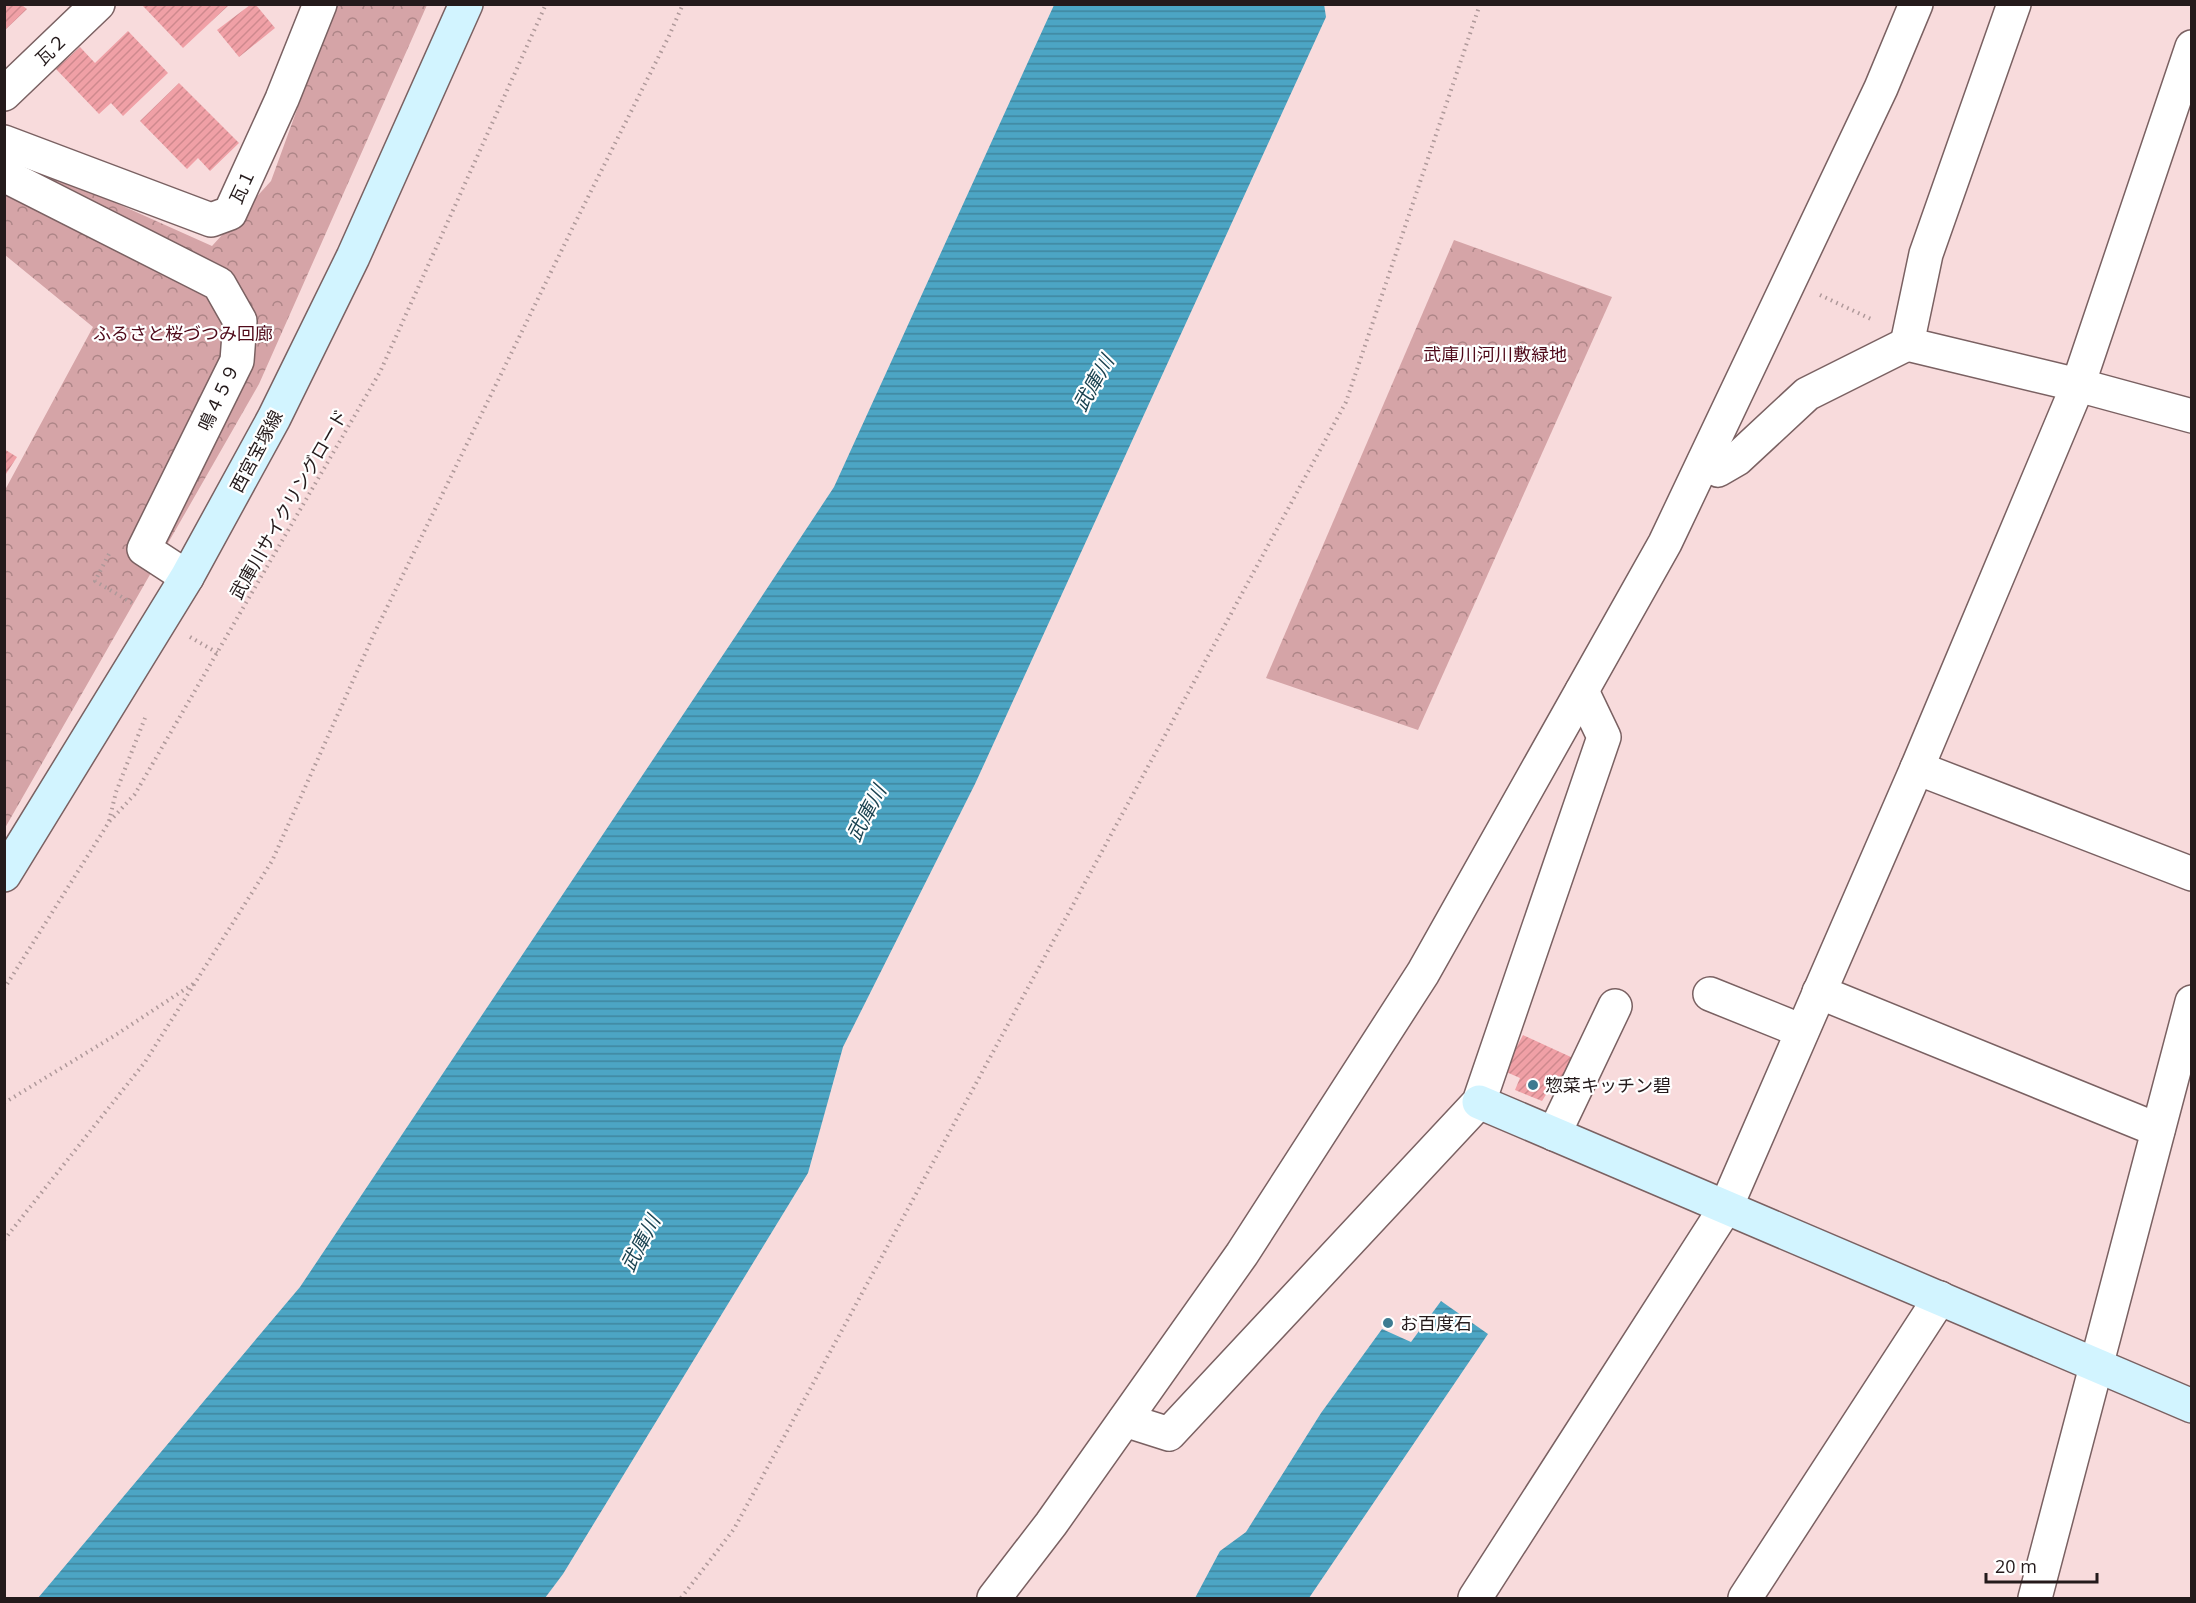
<svg xmlns="http://www.w3.org/2000/svg" width="2196" height="1603" font-family="'Open Sans','Noto Sans JP',sans-serif">
  <style>
    .park { fill: url(#park-crowns) }
    .water { fill: url(#water-rules) }
    .building { fill: url(#building-hatch) }
    .lines { fill: none; stroke-linecap: round; stroke-linejoin: round }
    .street-casing { stroke: #7a6162; stroke-width: 36 }
    .secondary-casing { stroke: #7a6162; stroke-width: 36 }
    .path { stroke: #af999a; stroke-width: 4; stroke-dasharray: 1.5 4.5; stroke-linecap: butt }
    .street { stroke: #fff; stroke-width: 33 }
    .secondary { stroke: #d2f4ff; stroke-width: 33 }
    .poi-dot { fill: #3d7b91; stroke: #fff; stroke-width: 2 }
    .labels { text-anchor: middle; dominant-baseline: central; stroke-width: 4.5; stroke-linejoin: round; paint-order: stroke }
    .street-label { font-size: 18px; fill: #241a1b; stroke: #fff }
    .park-label { font-size: 18px; fill: #4f0919; stroke: #fff }
    .poi-label { font-size: 18px; fill: #241a1b; stroke: #fff; text-anchor: start }
    .water-label { font-size: 20px; font-style: italic; fill: #1b4351; stroke: #fff }
  </style>
  <defs>
    <pattern id="park-crowns" width="20" height="18" patternUnits="userSpaceOnUse" patternTransform="scale(1.5)"><rect width="20" height="18" fill="#d5a4a7"/><path d="M2 6a3 3 0 1 1 6 0M12 15a3 3 0 1 1 6 0" fill="none" stroke="#ad8587"/></pattern>
    <pattern id="water-rules" width="6" height="5" patternUnits="userSpaceOnUse" patternTransform="scale(1.5)"><rect width="6" height="5" fill="#4ca5c4"/><path d="M0 2.5h6" fill="none" stroke="#3f869e"/></pattern>
    <pattern id="building-hatch" width="6" height="6" patternUnits="userSpaceOnUse" patternTransform="scale(1.5)"><rect width="6" height="6" fill="#f0a0a6"/><path d="M-1 1l2-2M0 6l6-6M5 7l2-2" fill="none" stroke="#ce898e"/></pattern>
  </defs>
  <rect width="100%" height="100%" fill="#f8dbdc"/>
  <!-- park -->
  <g class="park">
    <polygon points="335,5 427,5 259,384 5,828 5,490 93,327 5,255 5,193 49,173 212,246 271,181"/>
    <polygon points="1454,240 1612,297 1418,730 1266,678"/>
  </g>
  <!-- water -->
  <g class="water">
    <polygon points="1054,5 1324,4 1326,17 975,784 843,1047 808,1173 563,1574 545,1598 38,1598 300,1287 737,634 834,487"/>
    <polygon points="1441,1301 1488,1334 1309,1598 1195,1598 1220,1551 1246,1532 1321,1413 1382,1329 1411,1342"/>
  </g>
  <!-- building -->
  <g class="building">
    <polygon points="4,4 25,4 23,6 27,9 4,31"/>
    <polygon points="145,4 230,4 183,48 143,6"/>
    <polygon points="250,5 256,5 275,28 239,57 217,30"/>
    <polygon points="128,31 168,73 123,116 111,103 99,114 56,69 80,47 95,63"/>
    <polygon points="179,83 239,143 210,171 198,158 187,169 140,121"/>
    <polygon points="4,449 17,457 4,477"/>
    <polygon points="1523,1035 1573,1058 1554,1094 1547,1093 1542,1101 1515,1090 1520,1078 1504,1071"/>
  </g>
  <g class="lines">
    <defs>
      <g id="street">
        <polyline points="2014,4 1926,254 1907,344 2078,385 2192,416"/>
        <polyline points="4,94 98,4"/>
        <polyline points="4,142 211,220 230,213 282,99 320,4"/>
        <polyline points="4,175 219,284 240,321 237,361 144,549 187,577"/>
        <polyline points="1704,462 1718,470 1737,459 1807,394 1907,344"/>
        <polyline points="1917,768 2192,874"/>
        <polyline points="1819,992 2158,1130"/>
        <polyline points="1710,994 1802,1031"/>
        <polyline points="1554,1134 1615,1006"/>
        <polyline points="1125,1420 1169,1434 1479,1102 1604,737 1582,691"/>
        <polyline points="994,1598 1051,1524 1242,1254 1423,973 1665,543 1881,88 1916,4"/>
        <polyline points="1475,1598 1726,1207 1917,768 2078,385 2192,47"/>
        <polyline points="1745,1598 1940,1298"/>
        <polyline points="2035,1598 2192,1002"/>
      </g>
      <g id="secondary">
        <polyline points="4,875 187,577 274,418 353,257 466,4"/>
        <polyline points="1479,1102 2192,1406"/>
      </g>
    </defs>
    <!-- street casing -->
    <use href="#street" class="street-casing"/>
    <!-- secondary casing -->
    <use href="#secondary" class="secondary-casing"/>
    <!-- path -->
    <g class="path">
      <polyline points="1820,295 1873,320"/>
      <polyline points="109,554 95,581 132,603"/>
      <polyline points="190,637 218,653"/>
      <polyline points="109,821 116,792 145,718"/>
      <polyline points="4,989 109,822 135,794 380,372 546,4"/>
      <polyline points="4,1103 114,1036 193,984"/>
      <polyline points="4,1240 145,1062 272,861 373,636 573,227 669,36 683,4"/>
      <polyline points="681,1598 734,1529 1346,402 1480,4"/>
    </g>
    <!-- street -->
    <use href="#street" class="street"/>
    <!-- secondary -->
    <use href="#secondary" class="secondary"/>
  </g>
  <!-- markers -->
  <g class="poi-dot">
    <circle cx="1533" cy="1085" r="6"/>
    <circle cx="1388" cy="1323" r="6"/>
  </g>
  <g class="labels">
    <!-- street labels -->
    <g class="street-label">
      <text transform="translate(51 49) rotate(-44)">瓦２</text>
      <text transform="translate(242 186) rotate(-65)">瓦１</text>
      <text transform="translate(218 397) rotate(-65)">鳴４５９</text>
      <text transform="translate(256 451) rotate(-62)">西宮宝塚線</text>
      <text transform="translate(288 504) rotate(-60)">武庫川サイクリングロード</text>
    </g>
    <!-- park labels -->
    <g class="park-label">
      <text x="183" y="333">ふるさと桜づつみ回廊</text>
      <text x="1495" y="354">武庫川河川敷緑地</text>
    </g>
    <!-- poi labels -->
    <g class="poi-label">
      <text x="1545" y="1085">惣菜キッチン碧</text>
      <text x="1400" y="1323">お百度石</text>
    </g>
    <!-- water labels -->
    <g class="water-label">
      <text transform="translate(1093 383) rotate(-60)">武庫川</text>
      <text transform="translate(866 813) rotate(-62)">武庫川</text>
      <text transform="translate(640 1243) rotate(-62)">武庫川</text>
    </g>
  </g>
  <!-- border -->
  <rect width="2196" height="1603" fill="none" stroke="#241a1b" stroke-width="12"/>
  <!-- scale -->
  <path d="M1986 1573v9h111v-9" fill="none" stroke="#241a1b" stroke-width="3"/>
  <text x="1995" y="1573" font-size="18" fill="#241a1b" stroke="#ffffff" stroke-width="4.5" paint-order="stroke">20 m</text>
</svg>
